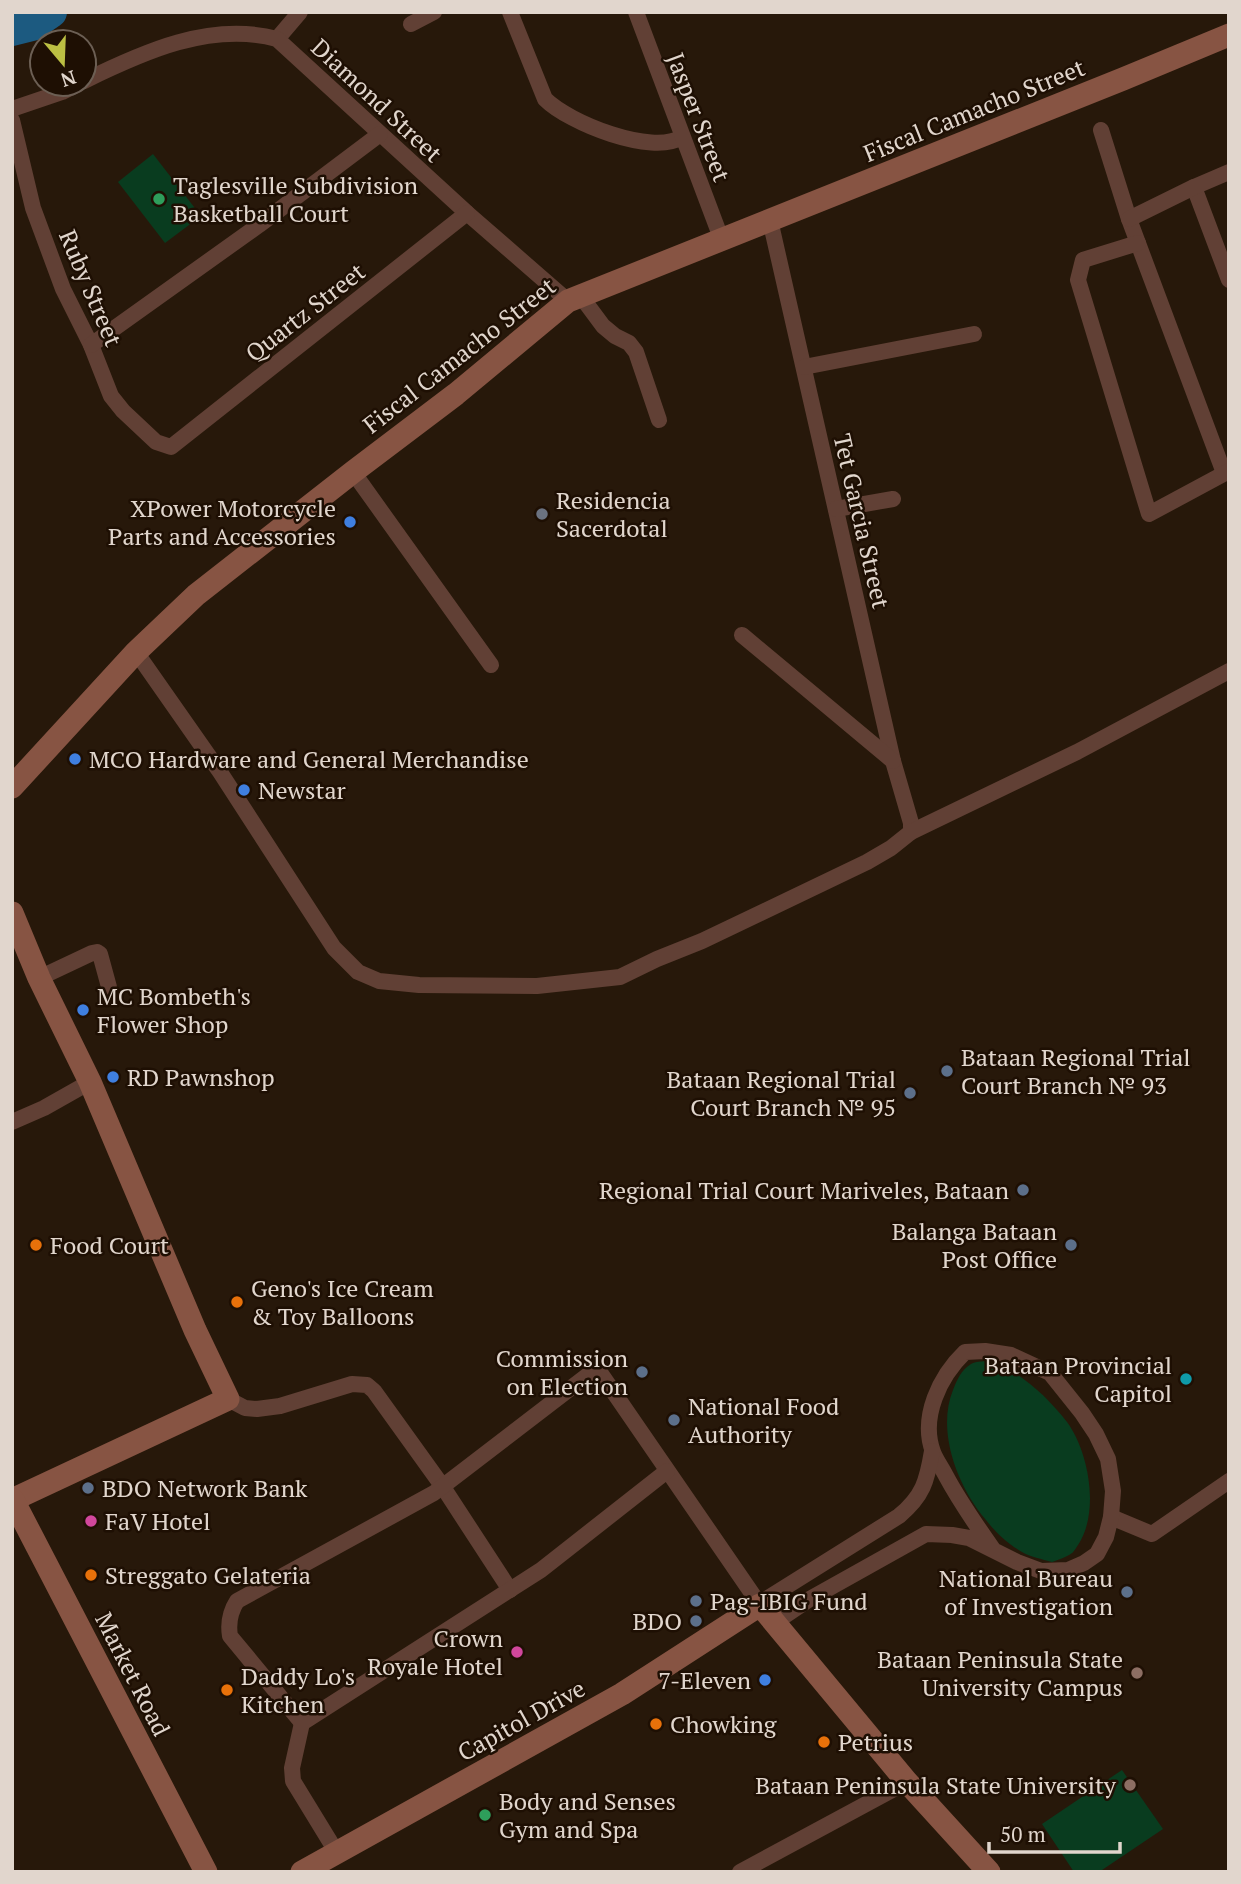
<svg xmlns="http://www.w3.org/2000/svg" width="1241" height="1884" font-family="'PT Serif',serif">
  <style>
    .green { fill: #093c1f }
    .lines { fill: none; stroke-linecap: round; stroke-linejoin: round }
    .river { stroke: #1c5a80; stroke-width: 32 }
    .street { stroke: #614035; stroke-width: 16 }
    .secondary { stroke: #875443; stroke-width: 23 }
    .leisure-dot { fill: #2e9e5b; stroke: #1e0f03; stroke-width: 2.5 }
    .worship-dot { fill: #6b7280; stroke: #1e0f03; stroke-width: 2.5 }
    .shop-dot { fill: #3f7fe0; stroke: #1e0f03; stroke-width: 2.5 }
    .service-dot { fill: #5c6f8a; stroke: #1e0f03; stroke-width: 2.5 }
    .food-dot { fill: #e8710a; stroke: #1e0f03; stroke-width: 2.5 }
    .culture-dot { fill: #0f9aa8; stroke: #1e0f03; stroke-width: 2.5 }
    .hotel-dot { fill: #d1479c; stroke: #1e0f03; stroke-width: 2.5 }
    .education-dot { fill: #8d6e63; stroke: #1e0f03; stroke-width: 2.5 }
    .labels { text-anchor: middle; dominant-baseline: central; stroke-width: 5; stroke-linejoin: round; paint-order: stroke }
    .street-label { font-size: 24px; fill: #e1d6cd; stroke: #1e0f03 }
    .poi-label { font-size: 24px; fill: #e1d6cd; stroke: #1e0f03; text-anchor: start }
  </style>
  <rect width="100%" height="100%" fill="#27180a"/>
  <!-- green -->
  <g class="green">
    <polygon points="153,154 201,216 165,243 118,182"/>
    <path d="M992,1361c29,12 55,35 75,61 22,30 33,90 11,123 0,0 -5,8 -6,8 -5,4 -14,7 -20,9 -10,-3 -22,-5 -30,-10 -14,-8 -27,-20 -36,-32 -28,-33 -50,-88 -33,-130 4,-10 8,-20 18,-26 5,-3 15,-3 21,-3z"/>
    <polygon points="1122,1770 1163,1829 1099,1872 1074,1872 1042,1824"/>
  </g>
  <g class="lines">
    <!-- river -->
    <polyline class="river" points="12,30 32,25 51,12"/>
    <!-- street -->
    <g class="street">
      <path d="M510,12l35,87c24,24 107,57 137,38"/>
      <polyline points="636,12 721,238"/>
      <polyline points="411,24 434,12"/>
      <polyline points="277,39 300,12"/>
      <path d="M84,81c59,-29 127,-60 193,-42l190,174 101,88"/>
      <polyline points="12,109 62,92 78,84"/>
      <polyline points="12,120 33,208 63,289 91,345 111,396 123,411 156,442 171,447 467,213"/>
      <polyline points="1101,130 1129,219 1224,473"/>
      <polyline points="1194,187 1229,280"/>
      <polyline points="1129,219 1194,187 1229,172"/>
      <polyline points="770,220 893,761 911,823 911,832"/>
      <polyline points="1138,243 1083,260 1078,280 1149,514 1229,471"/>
      <polyline points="580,295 603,326 615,336 629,343 636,352 659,420"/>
      <polyline points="91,345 259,225 380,134"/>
      <polyline points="804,367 974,334"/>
      <polyline points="353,472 491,665"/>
      <polyline points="836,509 893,499"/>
      <polyline points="742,635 893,761"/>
      <polyline points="136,652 220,772 334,948 358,972 379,981 419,985 537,986 620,977 657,959 702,941 867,862 891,848 911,832 1077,752 1229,671"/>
      <polyline points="39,978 92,953 97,952 100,954 109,987"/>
      <polyline points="12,1122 44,1108 90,1082"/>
      <polyline points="228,1399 245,1408 257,1409 280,1406 352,1384 367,1385 374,1391 443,1487 510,1590"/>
      <polyline points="1111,1517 1152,1534 1229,1481"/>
      <path d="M774,1623l34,-23 118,-66 26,1 17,3 48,24 24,9 27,-1 16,-7 13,-9 9,-17 5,-20 2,-26 -5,-32 -12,-25 -14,-21 -32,-40 -39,-18 -26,-4 -20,1c-25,24 -45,65 -32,100 3,8 9,16 13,24 14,26 30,49 47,73"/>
      <path d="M302,1723l-72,-87c-2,-12 0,-24 7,-35l197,-108 163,-125 163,237 8,-7 131,-82c24,-20 28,-35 33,-65"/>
      <polyline points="337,1853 293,1781 292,1768 302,1723 541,1570 667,1471"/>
      <polyline points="740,1872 907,1782"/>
    </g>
    <!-- secondary -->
    <g class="secondary">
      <polyline points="12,787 136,652 196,595 353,472 456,394 568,301 1123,79 1229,35"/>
      <polyline points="12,913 39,978 90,1082 195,1330 228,1399 12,1500"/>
      <polyline points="13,1500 206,1872"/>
      <polyline points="302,1872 622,1694 760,1605 907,1782 989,1872"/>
    </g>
  </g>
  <!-- markers -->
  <g class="leisure-dot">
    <circle cx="159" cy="199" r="7"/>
    <circle cx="485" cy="1815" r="7"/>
  </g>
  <circle class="worship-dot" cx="542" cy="514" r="7"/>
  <g class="shop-dot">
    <circle cx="350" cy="522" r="7"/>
    <circle cx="75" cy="759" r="7"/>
    <circle cx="244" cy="790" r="7"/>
    <circle cx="83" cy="1010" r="7"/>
    <circle cx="113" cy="1077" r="7"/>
    <circle cx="765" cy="1680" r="7"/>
  </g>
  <g class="service-dot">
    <circle cx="947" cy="1071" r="7"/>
    <circle cx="910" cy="1093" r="7"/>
    <circle cx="1023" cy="1190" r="7"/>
    <circle cx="1071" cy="1245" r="7"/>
    <circle cx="642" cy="1372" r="7"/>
    <circle cx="674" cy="1420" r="7"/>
    <circle cx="88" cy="1488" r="7"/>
    <circle cx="1127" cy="1592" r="7"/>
    <circle cx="696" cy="1601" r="7"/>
    <circle cx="696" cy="1621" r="7"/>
  </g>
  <g class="food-dot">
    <circle cx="36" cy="1245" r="7"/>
    <circle cx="237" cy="1302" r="7"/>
    <circle cx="91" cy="1575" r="7"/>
    <circle cx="227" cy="1690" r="7"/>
    <circle cx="656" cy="1724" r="7"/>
    <circle cx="824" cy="1742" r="7"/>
  </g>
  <circle class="culture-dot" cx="1186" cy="1379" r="7"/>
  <g class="hotel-dot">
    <circle cx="91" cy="1521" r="7"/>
    <circle cx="517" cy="1652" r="7"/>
  </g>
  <g class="education-dot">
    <circle cx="1137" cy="1673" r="7"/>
    <circle cx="1130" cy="1785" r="7"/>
  </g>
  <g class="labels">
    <!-- street labels -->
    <g class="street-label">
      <text transform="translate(377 100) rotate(43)">Diamond Street</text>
      <text transform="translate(974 110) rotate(-22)">Fiscal Camacho Street</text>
      <text transform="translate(699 117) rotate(69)">Jasper Street</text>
      <text transform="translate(91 288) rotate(67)">Ruby Street</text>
      <text transform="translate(305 312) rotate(-38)">Quartz Street</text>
      <text transform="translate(459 355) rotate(-38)">Fiscal Camacho Street</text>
      <text transform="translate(862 521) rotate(77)">Tet Garcia Street</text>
      <text transform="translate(133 1674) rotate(63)">Market Road</text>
      <text transform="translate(521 1720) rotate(-29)">Capitol Drive</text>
    </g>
    <!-- poi labels -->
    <g class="poi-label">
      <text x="173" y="185">Taglesville Subdivision<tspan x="173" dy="28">Basketball Court</tspan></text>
      <text x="556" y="500">Residencia<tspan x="556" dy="28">Sacerdotal</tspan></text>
      <text x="336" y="508" text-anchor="end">XPower Motorcycle<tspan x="336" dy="28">Parts and Accessories</tspan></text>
      <text x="89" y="759">MCO Hardware and General Merchandise</text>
      <text x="258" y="790">Newstar</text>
      <text x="97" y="996">MC Bombeth's<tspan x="97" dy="28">Flower Shop</tspan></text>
      <text x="961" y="1057">Bataan Regional Trial<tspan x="961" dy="28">Court Branch № 93</tspan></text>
      <text x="127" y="1077">RD Pawnshop</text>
      <text x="896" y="1079" text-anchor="end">Bataan Regional Trial<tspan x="896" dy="28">Court Branch № 95</tspan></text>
      <text x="1009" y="1190" text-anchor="end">Regional Trial Court Mariveles, Bataan</text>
      <text x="1057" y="1231" text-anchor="end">Balanga Bataan<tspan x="1057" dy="28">Post Office</tspan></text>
      <text x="50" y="1245">Food Court</text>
      <text x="251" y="1288">Geno's Ice Cream<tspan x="251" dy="28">&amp; Toy Balloons</tspan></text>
      <text x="628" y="1358" text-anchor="end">Commission<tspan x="628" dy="28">on Election</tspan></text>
      <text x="1172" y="1365" text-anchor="end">Bataan Provincial<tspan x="1172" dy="28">Capitol</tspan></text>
      <text x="688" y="1406">National Food<tspan x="688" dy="28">Authority</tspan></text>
      <text x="102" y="1488">BDO Network Bank</text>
      <text x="105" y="1521">FaV Hotel</text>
      <text x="105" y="1575">Streggato Gelateria</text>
      <text x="1113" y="1578" text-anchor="end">National Bureau<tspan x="1113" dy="28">of Investigation</tspan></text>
      <text x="710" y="1601">Pag-IBIG Fund</text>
      <text x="682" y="1621" text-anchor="end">BDO</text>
      <text x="503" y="1638" text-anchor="end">Crown<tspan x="503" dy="28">Royale Hotel</tspan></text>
      <text x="1123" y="1659" text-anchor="end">Bataan Peninsula State<tspan x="1123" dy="28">University Campus</tspan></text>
      <text x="241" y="1676">Daddy Lo's<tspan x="241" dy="28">Kitchen</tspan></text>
      <text x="751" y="1680" text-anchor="end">7-Eleven</text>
      <text x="670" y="1724">Chowking</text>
      <text x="838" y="1742">Petrius</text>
      <text x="1116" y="1785" text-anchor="end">Bataan Peninsula State University</text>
      <text x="499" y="1801">Body and Senses<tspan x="499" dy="28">Gym and Spa</tspan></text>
    </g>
  </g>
  <!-- border -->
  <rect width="1241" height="1884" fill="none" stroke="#e1d6cd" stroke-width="28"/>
  <!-- north arrow -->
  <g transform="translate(63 63) rotate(161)"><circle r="33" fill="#1e0f03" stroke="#6c5f54" stroke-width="2"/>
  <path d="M0-5L12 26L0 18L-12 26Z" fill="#bcbf43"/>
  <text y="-10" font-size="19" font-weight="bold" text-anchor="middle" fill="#e1d6cd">N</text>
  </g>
  <!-- scale -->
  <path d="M989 1842v10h131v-10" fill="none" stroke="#e1d6cd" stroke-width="3.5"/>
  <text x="1000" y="1842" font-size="21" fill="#e1d6cd" stroke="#1e0f03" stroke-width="5" paint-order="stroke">50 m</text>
</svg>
